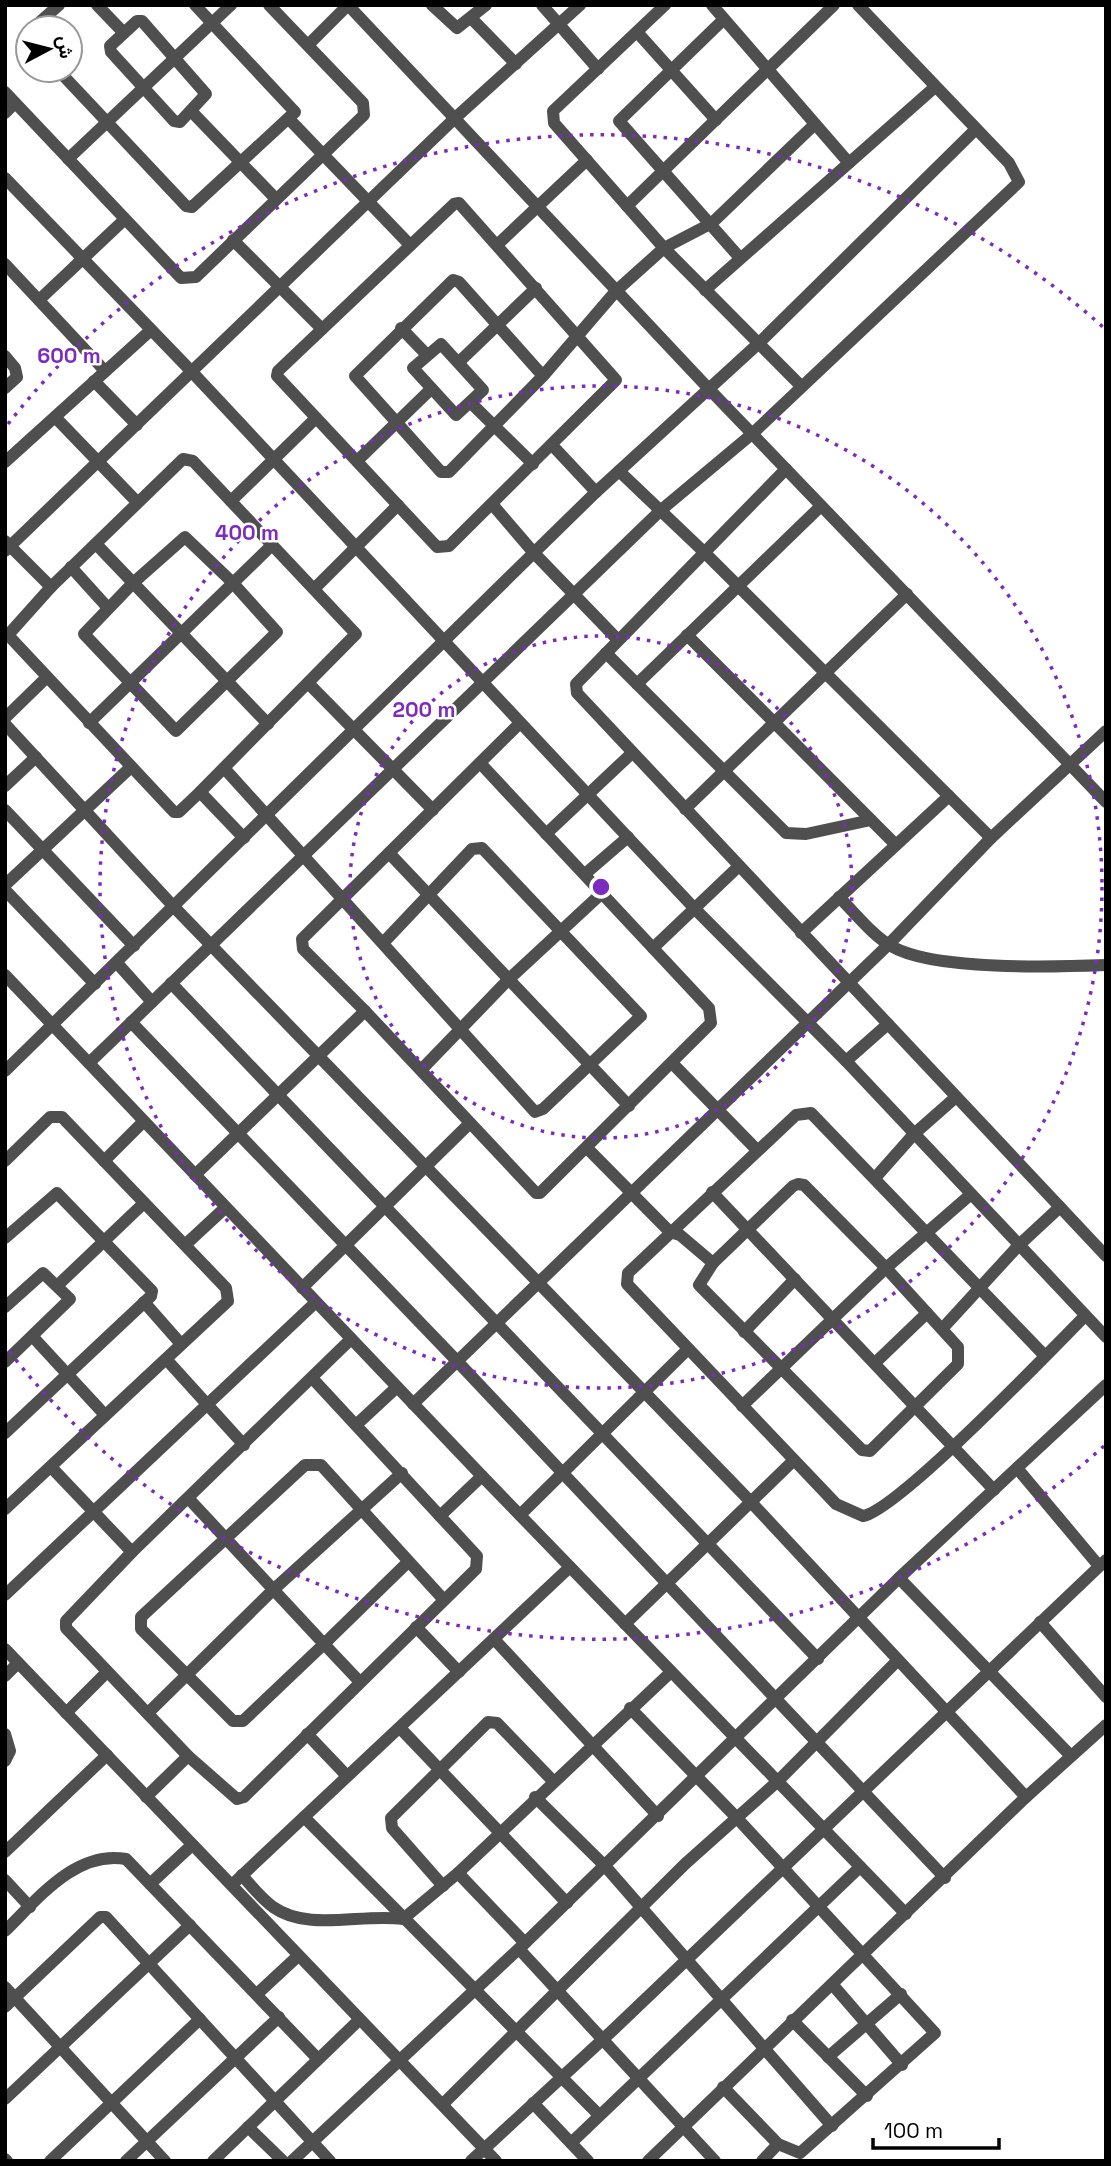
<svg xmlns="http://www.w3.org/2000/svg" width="1111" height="2166" font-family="'Space Grotesk',Vazirmatn,sans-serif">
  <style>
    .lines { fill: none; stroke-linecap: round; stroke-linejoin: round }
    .minor { stroke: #4f4f4f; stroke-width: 12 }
    .ring { fill: none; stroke: #7b2cbf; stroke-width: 3.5; stroke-dasharray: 3.5 7 }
    .centre { fill: #7b2cbf; stroke: #fff; stroke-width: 3.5 }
    .ring-label { font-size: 21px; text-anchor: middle; font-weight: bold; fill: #7b2cbf; stroke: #fff; stroke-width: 5; stroke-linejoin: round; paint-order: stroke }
  </style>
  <rect width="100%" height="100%" fill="#fff"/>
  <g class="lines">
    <!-- minor -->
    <g class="minor">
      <polyline points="97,5 124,33"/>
      <polyline points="348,5 709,389 1106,802"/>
      <polyline points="432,5 457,28 486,5"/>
      <polyline points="542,5 598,69"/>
      <polyline points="665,5 553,111 554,123 664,248 801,386"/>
      <polyline points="712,5 849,163"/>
      <polyline points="471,18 516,64"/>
      <polyline points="724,19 619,121 740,258"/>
      <polygon points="137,21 142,21 206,94 180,122 174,121 111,52 110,46"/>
      <polyline points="33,28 59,5"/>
      <polyline points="637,32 716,120"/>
      <polyline points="308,45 348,5"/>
      <polyline points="58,70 186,206 192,207 295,112 195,5"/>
      <polyline points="5,92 181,278 196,277 364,115 363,103 269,5"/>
      <polyline points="191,111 276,199"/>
      <polyline points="5,113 15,103"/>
      <polyline points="289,119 410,245"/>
      <polyline points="68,159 231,5"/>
      <polyline points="5,178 192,372 695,909 846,1061 1106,1337"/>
      <polygon points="459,203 616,380 449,546 437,547 277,376 278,371 454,204"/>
      <polyline points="627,206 834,5"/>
      <polyline points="233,240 322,329"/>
      <polyline points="497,245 587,160"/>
      <polyline points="5,264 105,371"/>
      <polyline points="705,290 935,87"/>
      <polyline points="39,300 124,220"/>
      <polyline points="401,328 427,355"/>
      <polygon points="441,344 483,390 456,415 413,368"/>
      <polyline points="5,356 15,368 17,377 5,388"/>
      <polyline points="459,362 536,288"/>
      <polyline points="543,376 459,282 453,280 355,376 441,472 449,472 543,376 616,291 664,248 712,223 815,124"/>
      <polyline points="94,381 137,425"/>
      <polyline points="471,403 533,464"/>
      <polyline points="55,417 137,502"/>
      <polyline points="552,445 596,492"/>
      <polygon points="183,459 193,461 356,634 200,792 179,812 174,812 8,635 51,587"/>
      <polyline points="357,461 431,389"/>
      <polyline points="5,462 151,330"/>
      <polyline points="786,469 576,684 577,693 1106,1256"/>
      <polyline points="619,471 704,552 991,838"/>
      <polyline points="231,501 316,418"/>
      <polyline points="492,504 534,553 618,640"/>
      <polygon points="185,537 232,582 277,632 176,731 84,634 133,583"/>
      <polyline points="5,541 51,587"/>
      <polyline points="96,544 268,724"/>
      <polyline points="5,551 454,119 580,5"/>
      <polyline points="71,567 108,608"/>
      <polyline points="314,589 398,505"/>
      <polyline points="687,635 896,845"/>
      <polyline points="606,653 786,833 806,834 871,820"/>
      <polyline points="309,684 433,810"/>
      <polyline points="637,684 821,506"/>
      <polyline points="5,718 46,678"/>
      <polyline points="89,723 272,545"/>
      <polyline points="5,724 174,907 750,1501 1026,1797"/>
      <polyline points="480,763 709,1008 711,1023 540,1193 536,1193 365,1011 303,949 302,939 520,723"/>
      <polyline points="224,768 535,1112 543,1109 641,1016 482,848 472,849 383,943"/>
      <polyline points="5,786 36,757"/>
      <polyline points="200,792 244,838"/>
      <polyline points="685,809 907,594"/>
      <polyline points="5,810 134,946"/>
      <polyline points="546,834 632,753"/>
      <polyline points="389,853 629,1106"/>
      <polyline points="585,874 628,837"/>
      <polyline points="5,885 131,767"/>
      <polyline points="5,890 95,984"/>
      <path d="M839,897c16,16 33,38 52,49 42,25 164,21 215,19"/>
      <polyline points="801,933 949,796"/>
      <polyline points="653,948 739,866"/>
      <polyline points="117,963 152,1002"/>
      <polyline points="5,975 482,1476 906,1914"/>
      <polyline points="171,983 818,1659"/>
      <polyline points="131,1022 456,1360 945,1878"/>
      <polyline points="846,1061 888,1024"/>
      <polyline points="89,1063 661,510 752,434 1019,182 1009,163 858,5"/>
      <polyline points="672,1063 757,1150"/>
      <polyline points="421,1070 509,979 602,893"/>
      <polyline points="5,1071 596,492 759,343 976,129"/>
      <polyline points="587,1148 670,1232 680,1235 713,1263"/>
      <polyline points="5,1161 50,1117 62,1117 226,1288 228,1301 5,1509"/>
      <polyline points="104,1161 143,1122"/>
      <polyline points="195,1175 365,1011"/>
      <polyline points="875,1178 914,1134 956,1097"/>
      <polygon points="798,1184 804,1185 886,1268 958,1347 958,1364 870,1451 862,1450 699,1285 713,1263 793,1186"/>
      <polyline points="712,1192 994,1490"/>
      <polyline points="5,1238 57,1193 152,1291 151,1296 5,1433"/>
      <polyline points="185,1245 225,1208"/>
      <polyline points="58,1285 144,1203"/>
      <polyline points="302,1288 470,1123"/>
      <polyline points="144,1302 181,1344"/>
      <polyline points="5,1307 43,1273 70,1299 5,1362"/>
      <polyline points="942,1329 1019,1245 1060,1207"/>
      <polyline points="744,1332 795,1279"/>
      <polyline points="33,1337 105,1415"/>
      <path d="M1045,1356l-234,-243 -15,2 -168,158 -1,11 209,220 27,12c36,-7 187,-165 222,-200"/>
      <polyline points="166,1359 244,1445"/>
      <polyline points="875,1363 927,1313"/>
      <polyline points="313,1379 477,1556 476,1569 244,1797 237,1799 188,1756 66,1628 66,1621 132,1552 351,1339"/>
      <polyline points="413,1404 888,945 991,838 1106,731"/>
      <polyline points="742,1406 886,1268 970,1195"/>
      <polyline points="356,1425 397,1387"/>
      <polyline points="51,1467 132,1552"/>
      <polyline points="1017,1468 1099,1566"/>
      <polyline points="189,1499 324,1644 243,1721 233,1721 141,1629 141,1617 305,1465 321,1465 444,1600"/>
      <polyline points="520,1515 688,1349"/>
      <polyline points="440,1516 482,1476"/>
      <polyline points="899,1578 1071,1756"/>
      <polyline points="5,1595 316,1302"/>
      <polyline points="1040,1622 1106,1697"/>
      <polyline points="625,1624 793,1461"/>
      <polyline points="416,1627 459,1672"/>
      <polyline points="494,1639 658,1816"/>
      <polyline points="5,1649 496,2161"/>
      <polyline points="5,1676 18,1663"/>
      <polyline points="359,1681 324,1644 408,1562"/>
      <polyline points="630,1708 736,1817 935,2033 800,2153 778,2144 723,2087"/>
      <polyline points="66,1713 107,1672"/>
      <polyline points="148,1713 273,1590 402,1473"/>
      <polyline points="400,1728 567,1903"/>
      <polyline points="5,1734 10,1751 5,1761"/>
      <polyline points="307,1734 347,1776"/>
      <polyline points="146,1797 188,1756"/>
      <polyline points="535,1797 605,1866 832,2126"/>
      <polyline points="304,1817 599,2115"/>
      <polyline points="5,1852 107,1755"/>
      <polyline points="458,1873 525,1943"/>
      <path d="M242,1875c9,11 19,23 31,32 35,25 89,6 130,12l55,-46 213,-201"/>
      <polyline points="5,1880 30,1907"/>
      <polyline points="236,1881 570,1567"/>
      <polyline points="150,1884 192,1845"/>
      <polyline points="443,1886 392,1828 391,1818 488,1722 497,1723 553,1781"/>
      <path d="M5,1931c32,-31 70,-81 121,-72l192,200"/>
      <polyline points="519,1949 715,2161"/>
      <polyline points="832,1984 902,2065"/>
      <polyline points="5,1987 165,2161"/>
      <polyline points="257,1994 298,1956"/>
      <polyline points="5,2007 100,1917 106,1917 330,2161"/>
      <polyline points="792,2020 867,2096"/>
      <polyline points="828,2057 901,1994"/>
      <polyline points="5,2099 190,1925"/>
      <polyline points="444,2103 685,1864 778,1781 898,1660"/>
      <polyline points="533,2103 588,2161"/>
      <polyline points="248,2127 283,2161"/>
      <polyline points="571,2143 860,1867"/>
      <polyline points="5,2159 7,2161"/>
      <polyline points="50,2161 200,2019"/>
      <polyline points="126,2161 279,2017"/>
      <polyline points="213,2161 359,2020"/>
      <polyline points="292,2161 525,1943 899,1578 1106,1385"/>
      <polyline points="471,2161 614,2029 1106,1560"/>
      <polyline points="648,2161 1026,1797 1106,1725"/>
      <polyline points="762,2161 778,2144"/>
    </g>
  </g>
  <!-- distance rings -->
  <g class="ring">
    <circle cx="601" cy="887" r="251"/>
    <circle cx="601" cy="887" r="501"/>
    <path d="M1104 1446A752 752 0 0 1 8 1350M8 424A752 752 0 0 1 1104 328"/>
  </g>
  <circle cx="601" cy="887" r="10" class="centre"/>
  <g class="ring-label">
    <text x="69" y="363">600 m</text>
    <text x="247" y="540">400 m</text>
    <text x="424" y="717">200 m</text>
  </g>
  <!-- border -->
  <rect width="1111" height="2166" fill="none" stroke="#000000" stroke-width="14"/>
  <!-- north arrow -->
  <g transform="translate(49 49) rotate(83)"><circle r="33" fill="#ffffff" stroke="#999999" stroke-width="2"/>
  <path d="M0-5L12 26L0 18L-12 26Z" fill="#000000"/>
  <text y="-10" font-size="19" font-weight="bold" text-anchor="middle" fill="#000000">ش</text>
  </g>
  <!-- scale -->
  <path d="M873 2138v10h126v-10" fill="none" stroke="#000000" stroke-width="3.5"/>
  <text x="884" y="2138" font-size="21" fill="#000000" stroke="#ffffff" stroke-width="5" paint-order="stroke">100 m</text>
</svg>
